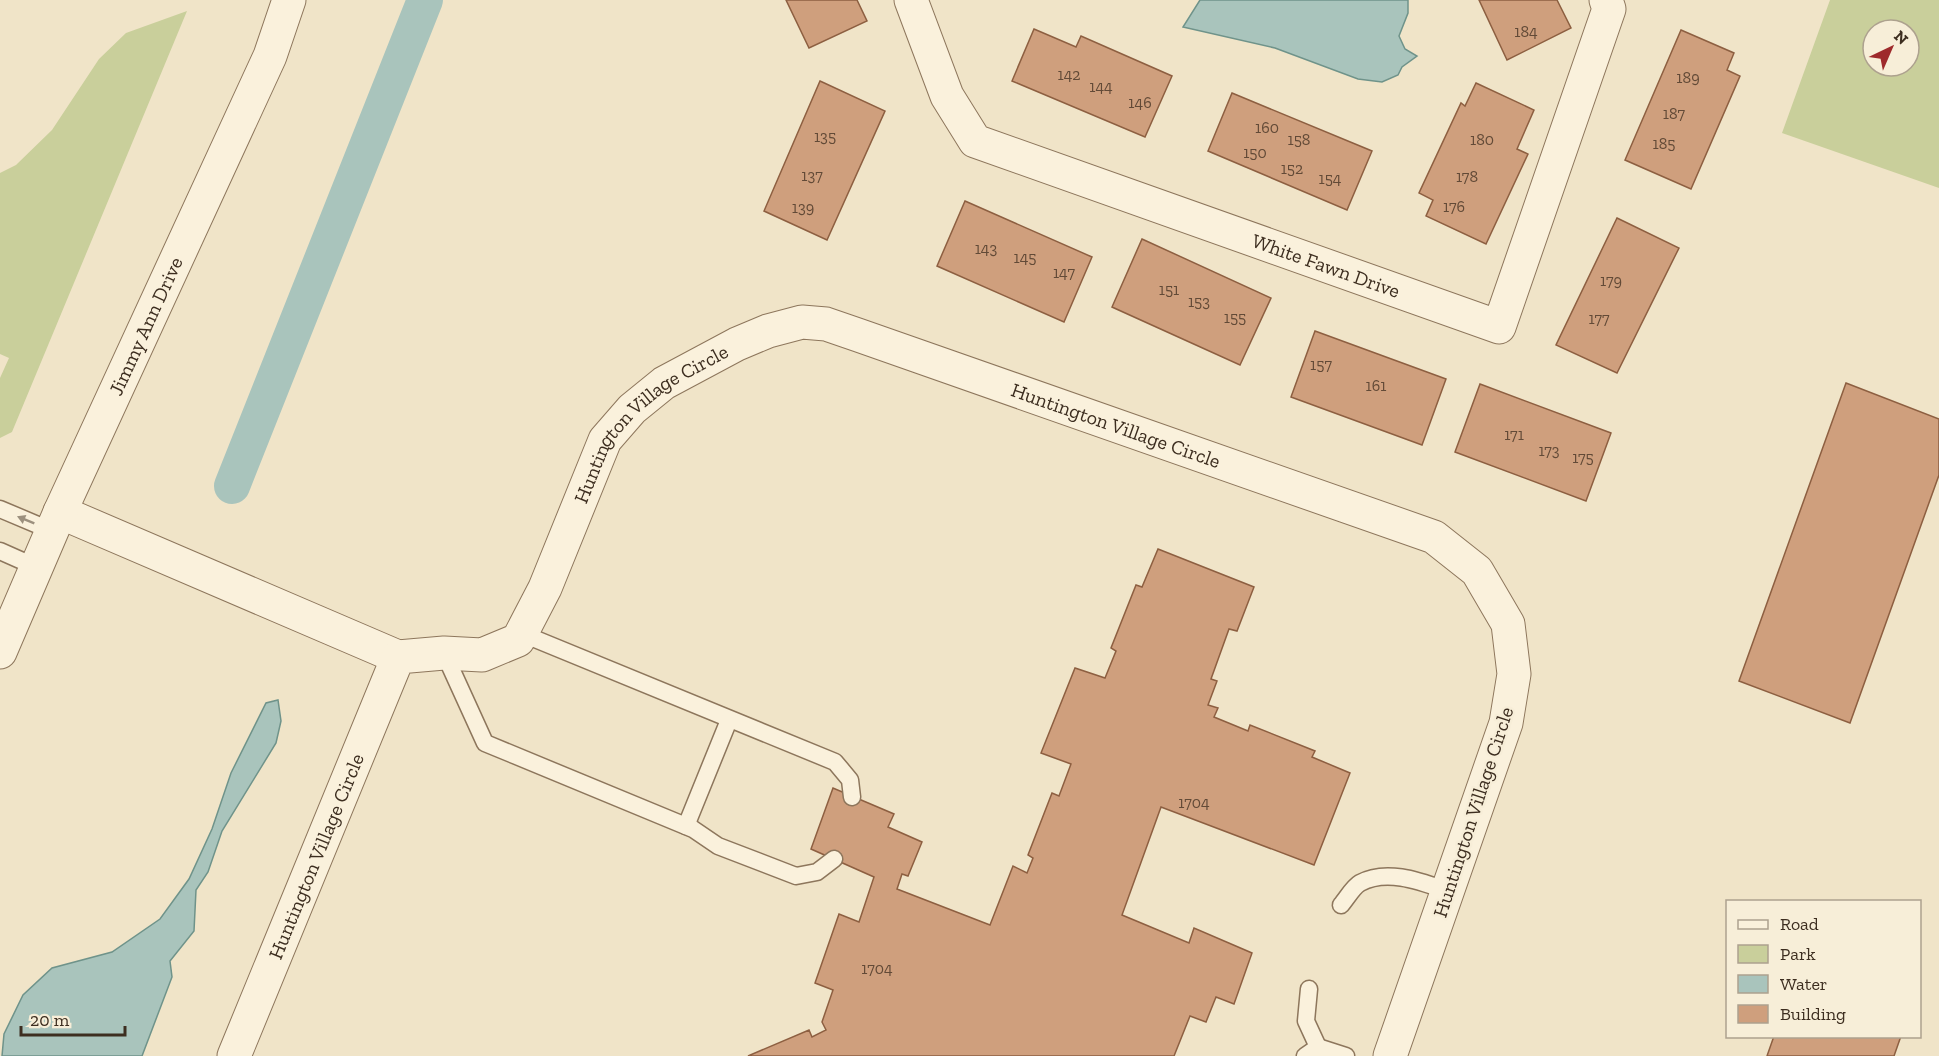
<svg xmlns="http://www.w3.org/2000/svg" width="1939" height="1056" font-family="'Zilla Slab',serif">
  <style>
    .green { fill: #c9cf9b; fill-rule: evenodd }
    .water { fill: #a9c4bc; stroke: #6f938a; stroke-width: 1.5 }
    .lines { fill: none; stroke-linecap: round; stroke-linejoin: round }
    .canal { stroke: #a9c4bc; stroke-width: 36 }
    .building { fill: #cf9f7d; stroke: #8d5f41; stroke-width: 1.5 }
    .service-casing { stroke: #8d765c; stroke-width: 19 }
    .minor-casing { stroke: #8d765c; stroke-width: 35 }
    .service { stroke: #faf1dc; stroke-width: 16 }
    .minor { stroke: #faf1dc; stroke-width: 33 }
    .oneway { fill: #9c907e }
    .labels { text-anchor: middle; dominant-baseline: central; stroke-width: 5; stroke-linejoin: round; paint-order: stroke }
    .number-label { font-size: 16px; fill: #624a37 }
    .street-label { font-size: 20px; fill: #3d2e20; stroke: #f7eed8 }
  </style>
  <rect width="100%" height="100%" fill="#f0e4c8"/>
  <!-- green -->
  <g class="green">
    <path d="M1830,0h109v188l-157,-55zM1873,30h36v36h-36z"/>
    <polygon points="187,11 12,432 0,438 0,378 9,358 0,354 0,173 16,165 52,130 99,59 126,33"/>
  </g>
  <!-- water -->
  <g class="water">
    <polygon points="1200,0 1408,0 1408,13 1399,36 1405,49 1417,56 1402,67 1398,75 1382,82 1358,79 1275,48 1183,27"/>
    <polygon points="278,700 281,721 276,743 222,831 208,872 196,890 194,931 170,961 172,977 142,1056 2,1056 4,1034 23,995 52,968 112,952 160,919 189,879 212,829 231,773 266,703"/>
  </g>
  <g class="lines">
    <!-- canal -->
    <polyline class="canal" points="232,486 425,0"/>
  </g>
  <!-- building -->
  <g class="building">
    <polygon points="786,0 857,0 867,21 809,48"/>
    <polygon points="1479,0 1557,0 1571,28 1507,60"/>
    <polygon points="1034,29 1076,47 1081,36 1172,76 1145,137 1012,81"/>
    <polygon points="1681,30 1734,53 1727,70 1740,76 1691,189 1625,160"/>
    <polygon points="820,81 885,111 827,240 764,211"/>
    <polygon points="1476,83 1534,110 1517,149 1528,154 1486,244 1426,216 1433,200 1419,193 1461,103 1465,106"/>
    <polygon points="1232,93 1372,151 1347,210 1208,151"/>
    <polygon points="965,201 1092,257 1064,322 937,266"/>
    <polygon points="1617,218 1679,248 1617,373 1556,345"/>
    <polygon points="1142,239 1271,298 1240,365 1112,307"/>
    <polygon points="1315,331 1446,379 1422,445 1291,397"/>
    <polygon points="1846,383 1939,419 1939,475 1850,723 1739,681"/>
    <polygon points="1480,384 1611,433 1586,501 1455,452"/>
    <polygon points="1158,549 1254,587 1237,631 1229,629 1211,679 1217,681 1208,705 1218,708 1214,717 1248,731 1250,725 1315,751 1312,757 1350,773 1314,865 1161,807 1122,915 1189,943 1194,928 1252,953 1234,1004 1216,997 1206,1022 1190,1016 1174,1056 748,1056 809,1030 812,1037 826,1030 822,1022 833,990 815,983 839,914 859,922 874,877 811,849 833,788 894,814 888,827 922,842 908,876 902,874 897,889 990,925 1013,866 1027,873 1033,858 1028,855 1052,793 1059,796 1071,764 1041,753 1075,668 1105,678 1116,651 1111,648 1136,585 1142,587"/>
    <polygon points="1774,1036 1901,1036 1894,1056 1767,1056"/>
  </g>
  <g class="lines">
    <defs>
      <g id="service">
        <polyline points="0,509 52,531"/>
        <polyline points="0,551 36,567"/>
        <polyline points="523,634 835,762 850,780 852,797"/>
        <polyline points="444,653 485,743 693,829 718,846 796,876 817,872 834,859"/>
        <polyline points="686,826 729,720"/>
        <path d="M1341,905c6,-7 12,-18 19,-22 27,-15 62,-1 88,8"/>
        <polyline points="1309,989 1306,1021 1318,1047"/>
        <polyline points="1305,1056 1318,1047 1346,1056"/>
      </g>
      <g id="minor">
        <path id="s1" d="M911,0l36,96 28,45 524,186 110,-318 -3,-9"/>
        <polyline points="60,512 398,657"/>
        <path id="s2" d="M0,652l60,-140 210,-456 19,-56"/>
        <path id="s3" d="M234,1056l164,-399 46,-4 38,2 36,-15 27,-52 60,-148 27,-31 32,-26 73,-39 31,-13 34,-9 24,2 32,11 576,202 43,34 31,53 6,50 -8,49 -116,333"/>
      </g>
    </defs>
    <!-- service casing -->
    <use href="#service" class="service-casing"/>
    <!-- minor casing -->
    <use href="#minor" class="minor-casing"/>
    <!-- service -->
    <use href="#service" class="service"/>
    <!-- minor -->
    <use href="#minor" class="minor"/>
  </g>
  <!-- one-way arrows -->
  <defs><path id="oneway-solid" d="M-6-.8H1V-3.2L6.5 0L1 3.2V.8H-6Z" transform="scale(1.5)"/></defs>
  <use class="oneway" href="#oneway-solid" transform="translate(26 520) rotate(-158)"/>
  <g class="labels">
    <!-- number labels -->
    <g class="number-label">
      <text x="1526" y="31">184</text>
      <text x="1069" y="74">142</text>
      <text x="1688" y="77">189</text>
      <text x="1101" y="86">144</text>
      <text x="1140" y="102">146</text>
      <text x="1674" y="113">187</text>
      <text x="1267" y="127">160</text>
      <text x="825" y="136">135</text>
      <text x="1299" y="139">158</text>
      <text x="1482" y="139">180</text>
      <text x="1664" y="143">185</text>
      <text x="1255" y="152">150</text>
      <text x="1292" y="168">152</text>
      <text x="812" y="175">137</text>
      <text x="1467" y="176">178</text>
      <text x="1330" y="178">154</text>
      <text x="1454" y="206">176</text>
      <text x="803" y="207">139</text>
      <text x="986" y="248">143</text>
      <text x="1025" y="257">145</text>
      <text x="1064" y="272">147</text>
      <text x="1611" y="280">179</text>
      <text x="1169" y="289">151</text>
      <text x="1199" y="301">153</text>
      <text x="1235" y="317">155</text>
      <text x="1599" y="318">177</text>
      <text x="1321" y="364">157</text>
      <text x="1376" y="385">161</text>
      <text x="1514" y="434">171</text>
      <text x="1549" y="450">173</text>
      <text x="1583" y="457">175</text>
      <text x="1194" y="802">1704</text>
      <text x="877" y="968">1704</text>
    </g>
    <!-- street labels -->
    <g class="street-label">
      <text stroke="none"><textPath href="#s1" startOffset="528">White Fawn Drive</textPath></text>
      <text stroke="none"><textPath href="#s2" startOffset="357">Jimmy Ann Drive</textPath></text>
      <text stroke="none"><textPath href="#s3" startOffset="1338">Huntington Village Circle</textPath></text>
      <text stroke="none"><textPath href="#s3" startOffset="816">Huntington Village Circle</textPath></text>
      <text transform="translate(1473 812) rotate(-72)">Huntington Village Circle</text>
      <text stroke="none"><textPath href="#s3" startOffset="216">Huntington Village Circle</textPath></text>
    </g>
  </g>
  <!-- legend -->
  <rect x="1726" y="900" width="195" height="138" fill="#f7eed8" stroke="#ada18e" stroke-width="1.5"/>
  <rect x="1738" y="920" width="30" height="9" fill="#faf1dc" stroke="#ada18e" stroke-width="1.5"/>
  <text x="1780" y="930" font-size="18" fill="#3d2e20">Road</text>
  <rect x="1738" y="945" width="30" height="18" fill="#c9cf9b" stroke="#ada18e" stroke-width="1.5"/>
  <text x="1780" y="960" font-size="18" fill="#3d2e20">Park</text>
  <rect x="1738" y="975" width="30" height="18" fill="#a9c4bc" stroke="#ada18e" stroke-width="1.5"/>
  <text x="1780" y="990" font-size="18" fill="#3d2e20">Water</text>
  <rect x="1738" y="1005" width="30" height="18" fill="#cf9f7d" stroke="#ada18e" stroke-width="1.5"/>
  <text x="1780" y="1020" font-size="18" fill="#3d2e20">Building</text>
  <!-- north arrow -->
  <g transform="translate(1891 48) rotate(44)"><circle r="28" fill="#f7eed8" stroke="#ada18e" stroke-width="1.5"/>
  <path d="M0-4.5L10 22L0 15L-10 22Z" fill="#9e2a2b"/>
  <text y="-9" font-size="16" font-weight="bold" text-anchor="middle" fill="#3d2e20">N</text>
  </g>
  <!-- scale -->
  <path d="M21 1026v9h104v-9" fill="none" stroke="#3d2e20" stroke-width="3"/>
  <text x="30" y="1026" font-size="18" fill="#3d2e20" stroke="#f7eed8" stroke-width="4.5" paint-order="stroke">20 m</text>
</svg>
